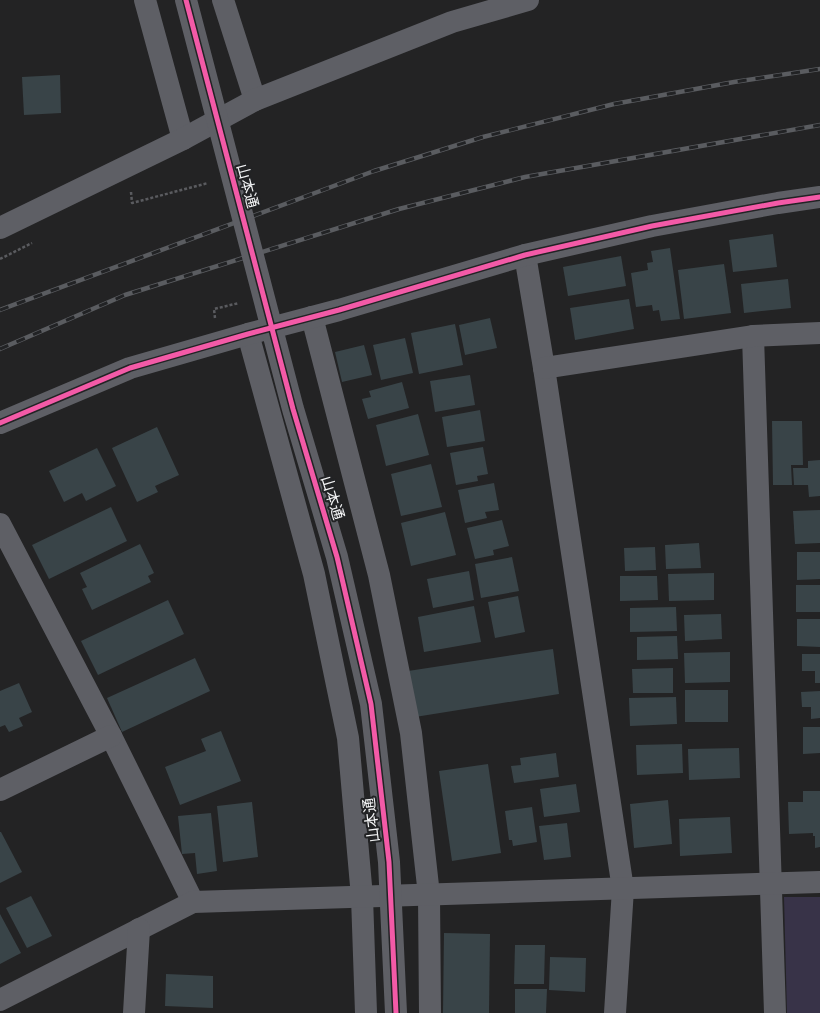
<svg xmlns="http://www.w3.org/2000/svg" width="820" height="1013" font-family="Spectral,'Noto Sans JP',serif">
  <style>
    .green { fill: #383348 }
    .building { fill: #394448 }
    .lines { fill: none; stroke-linecap: round; stroke-linejoin: round }
    .path { stroke: #5a5b5f; stroke-width: 2.5; stroke-dasharray: 3 2; stroke-linecap: butt }
    .minor { stroke: #5e5f65; stroke-width: 22 }
    .rail-casing { stroke: #5a5c60; stroke-width: 4.5 }
    .rail { stroke: #222325; stroke-width: 3; stroke-dasharray: 9; stroke-linecap: butt }
    .minor-bridge { stroke: #5e5f65; stroke-width: 22 }
    .cycleway-casing { stroke: #222325; stroke-width: 8 }
    .cycleway { stroke: #f35aa7; stroke-width: 5 }
    .labels { text-anchor: middle; dominant-baseline: central; stroke-width: 4; stroke-linejoin: round; paint-order: stroke }
    .street-label { font-size: 15px; fill: #f4f5f6; stroke: #222325 }
  </style>
  <rect width="100%" height="100%" fill="#232324"/>
  <!-- green -->
  <polygon class="green" points="784,897 820,897 820,1013 787,1013"/>
  <!-- building -->
  <g class="building">
    <polygon points="60,75 61,113 24,115 22,77"/>
    <polygon points="773,234 777,267 733,272 729,240"/>
    <polygon points="670,248 680,319 661,321 659,310 653,311 652,305 636,307 631,273 648,270 647,263 653,262 651,251"/>
    <polygon points="621,256 626,286 568,296 563,267"/>
    <polygon points="724,264 731,313 684,319 678,270"/>
    <polygon points="788,279 791,308 744,313 741,284"/>
    <polygon points="629,299 634,329 575,340 570,308"/>
    <polygon points="490,318 497,348 465,355 459,325"/>
    <polygon points="455,324 463,365 419,374 411,333"/>
    <polygon points="405,338 413,373 381,380 373,345"/>
    <polygon points="364,345 372,375 342,382 335,352"/>
    <polygon points="470,375 475,405 435,412 430,381"/>
    <polygon points="402,382 409,408 368,419 362,399 371,397 369,391"/>
    <polygon points="480,410 485,441 447,447 442,417"/>
    <polygon points="418,414 429,455 386,466 376,425"/>
    <polygon points="772,421 802,421 803,465 791,465 792,485 773,485"/>
    <polygon points="157,427 179,475 155,486 158,492 137,502 112,448"/>
    <polygon points="483,447 488,474 477,476 478,481 456,485 450,453"/>
    <polygon points="97,448 116,486 86,501 82,493 64,502 49,471"/>
    <polygon points="820,460 820,496 809,497 808,485 794,485 793,468 808,468 808,461"/>
    <polygon points="431,464 442,507 401,516 391,474"/>
    <polygon points="494,483 499,510 485,512 487,518 465,523 458,490"/>
    <polygon points="111,507 127,541 49,579 32,545"/>
    <polygon points="820,510 820,543 795,544 793,511"/>
    <polygon points="445,512 456,555 411,566 401,523"/>
    <polygon points="502,520 509,546 493,550 494,555 475,559 467,528"/>
    <polygon points="699,543 701,568 666,569 665,545"/>
    <polygon points="140,544 154,573 148,576 151,582 92,610 82,589 87,587 80,573"/>
    <polygon points="655,547 656,570 625,571 624,548"/>
    <polygon points="797,552 820,552 820,579 797,580"/>
    <polygon points="512,557 519,591 481,598 475,564"/>
    <polygon points="469,571 474,600 433,608 427,579"/>
    <polygon points="714,573 714,600 669,601 668,574"/>
    <polygon points="620,576 657,576 658,600 620,601"/>
    <rect x="796" y="585" width="24" height="27"/>
    <polygon points="518,596 525,632 495,638 488,602"/>
    <polygon points="168,600 184,634 98,675 81,641"/>
    <polygon points="474,606 481,642 424,652 418,617"/>
    <polygon points="676,607 677,631 630,632 630,608"/>
    <polygon points="721,614 722,639 685,641 684,615"/>
    <polygon points="797,619 820,619 820,647 797,646"/>
    <polygon points="677,636 678,659 637,660 637,637"/>
    <polygon points="553,649 559,694 415,717 408,671"/>
    <polygon points="730,652 730,682 685,683 684,653"/>
    <polygon points="802,654 820,654 820,683 815,683 815,671 802,671"/>
    <polygon points="195,658 210,691 122,732 107,698"/>
    <polygon points="673,668 673,693 633,693 632,669"/>
    <polygon points="19,683 32,712 19,718 23,726 9,732 5,725 0,727 0,691"/>
    <rect x="685" y="690" width="43" height="32"/>
    <polygon points="820,691 820,718 811,719 811,707 802,707 801,692"/>
    <polygon points="676,697 677,724 630,726 629,698"/>
    <polygon points="803,727 820,727 820,753 803,754"/>
    <polygon points="221,731 241,781 180,805 165,767 206,751 201,739"/>
    <polygon points="682,744 683,773 637,775 636,745"/>
    <polygon points="739,748 740,778 689,780 688,749"/>
    <polygon points="556,753 559,777 514,783 511,766 521,765 520,758"/>
    <polygon points="488,764 501,853 452,861 439,771"/>
    <polygon points="576,784 580,812 544,817 540,789"/>
    <polygon points="803,791 820,791 820,847 815,848 815,836 813,836 813,833 789,834 788,802 803,802"/>
    <polygon points="668,800 672,844 634,848 630,804"/>
    <polygon points="252,802 258,857 223,862 217,806"/>
    <polygon points="532,807 537,842 513,846 512,840 509,840 505,811"/>
    <polygon points="211,813 217,871 197,874 195,853 182,854 178,816"/>
    <polygon points="730,817 732,853 680,856 679,819"/>
    <polygon points="567,823 571,857 544,860 539,826"/>
    <polygon points="0,832 1,832 22,872 0,883"/>
    <polygon points="31,896 52,936 27,948 6,908"/>
    <polygon points="0,914 21,953 0,964"/>
    <polygon points="444,933 490,934 489,1013 443,1013"/>
    <polygon points="515,945 545,945 544,984 514,984"/>
    <polygon points="550,957 586,958 585,992 549,990"/>
    <polygon points="166,974 213,976 213,1008 165,1006"/>
    <polygon points="515,989 547,989 546,1013 515,1013"/>
  </g>
  <g class="lines">
    <!-- path -->
    <g class="path">
      <polyline points="131,192 132,203 208,183"/>
      <polyline points="0,259 32,243"/>
      <polyline points="215,318 214,309 239,303"/>
    </g>
    <!-- minor -->
    <g class="minor">
      <polyline points="145,0 183,139"/>
      <polyline points="223,0 255,100"/>
      <polyline points="0,228 183,139 255,100 452,22 528,0"/>
      <polyline points="525,255 544,368 623,889 615,1013"/>
      <polyline points="312,317 379,575 411,733 429,895 430,1013"/>
      <polyline points="248,334 314,574 348,738 362,897 366,1013"/>
      <polyline points="753,336 775,1013"/>
      <polyline points="544,368 753,336 820,333"/>
      <polyline points="0,423 130,368 248,334 339,310 525,255 652,226 778,203 820,197"/>
      <polyline points="0,524 111,736 193,902"/>
      <polyline points="0,790 111,736"/>
      <polyline points="0,1000 193,902 820,882"/>
      <polyline points="134,1013 139,929"/>
    </g>
    <defs>
      <g id="rail">
        <polyline points="0,310 374,171 483,137 614,104 734,82 820,69"/>
        <polyline points="0,349 125,295 399,209 525,177 820,125"/>
      </g>
    </defs>
    <!-- rail casing -->
    <use href="#rail" class="rail-casing"/>
    <!-- rail -->
    <use href="#rail" class="rail"/>
    <!-- minor-bridge -->
    <polyline class="minor-bridge" points="186,0 293,409 337,557 371,704 389,862 396,1013"/>
    <defs>
      <g id="cycleway">
        <polyline points="186,0 293,409 337,557 371,704 389,862 396,1013"/>
        <polyline points="0,423 130,368 248,334 339,310 525,255 652,226 778,203 820,197"/>
      </g>
    </defs>
    <!-- cycleway casing -->
    <use href="#cycleway" class="cycleway-casing"/>
    <!-- cycleway -->
    <use href="#cycleway" class="cycleway"/>
  </g>
  <g class="labels">
    <!-- street labels -->
    <g class="street-label">
      <text transform="translate(247 186) rotate(75)">山本通</text>
      <text transform="translate(332 498) rotate(73)">山本通</text>
      <text transform="translate(372 820) rotate(-97)">山本通</text>
    </g>
  </g>
</svg>
